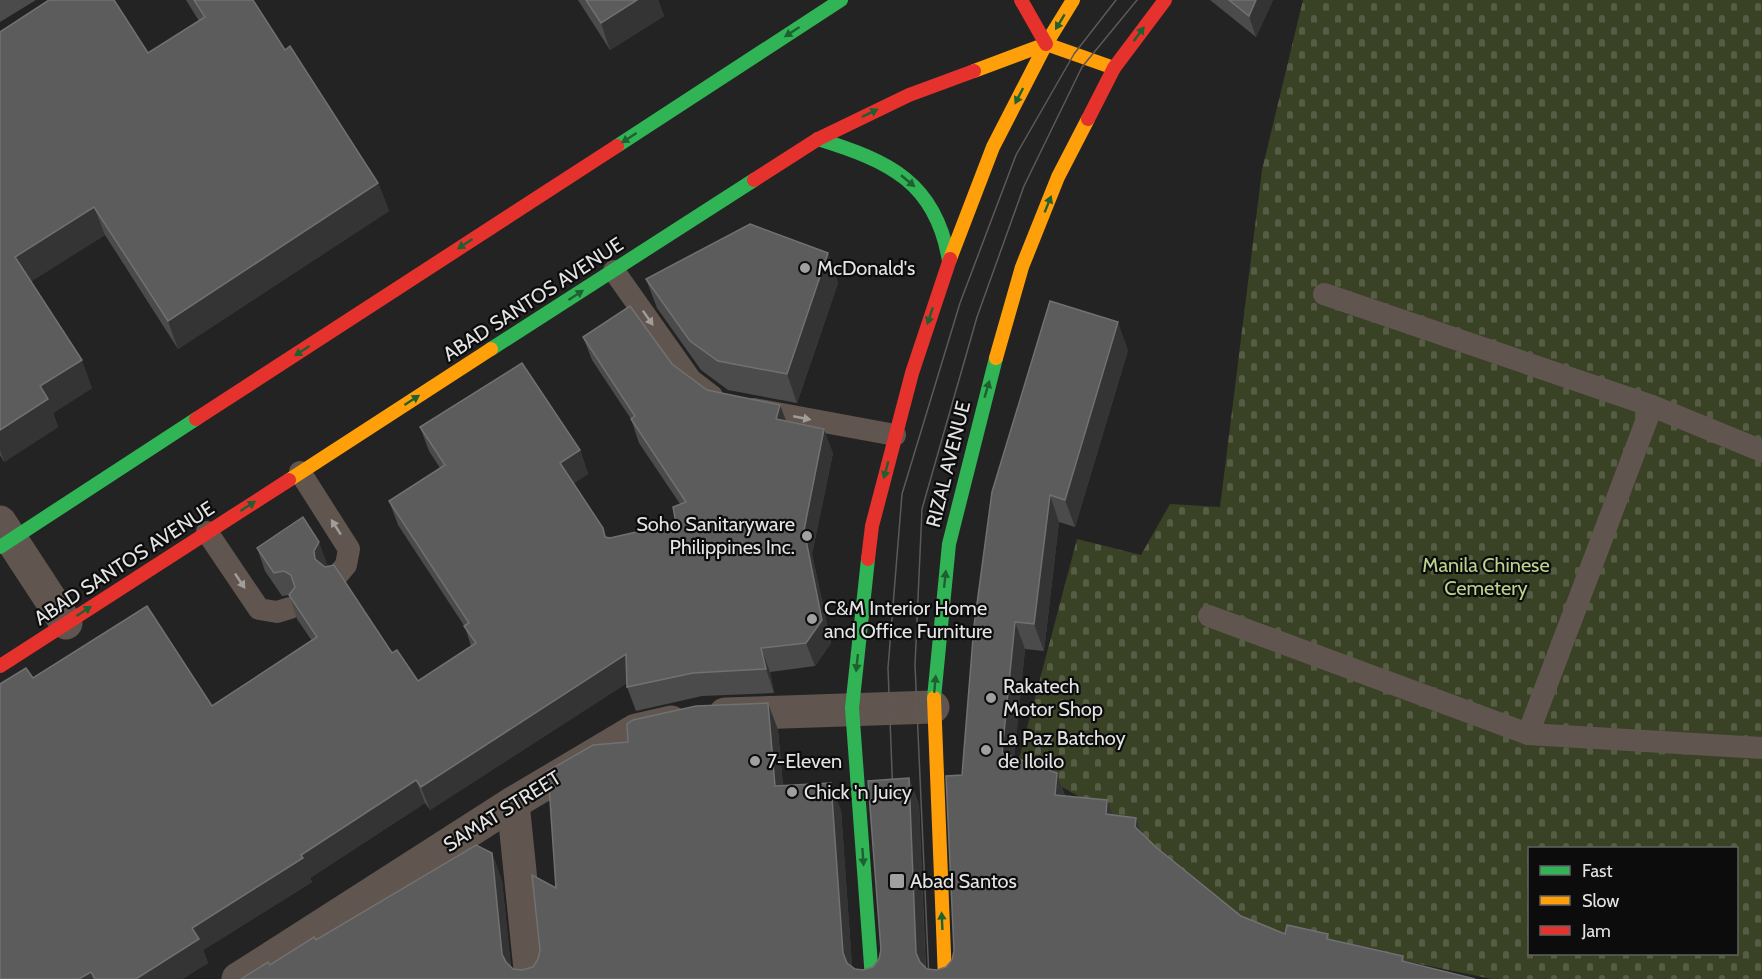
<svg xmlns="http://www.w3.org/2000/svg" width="1762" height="979" font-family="Cabin,sans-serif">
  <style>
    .cemetery { fill: url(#cemetery-stones); fill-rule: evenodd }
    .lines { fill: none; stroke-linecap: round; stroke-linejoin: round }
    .lane { stroke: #60554f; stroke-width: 22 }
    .street { stroke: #60554f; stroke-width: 33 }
    .fast { stroke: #30b455; stroke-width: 14 }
    .slow { stroke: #ff9f0a; stroke-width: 14 }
    .jam { stroke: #e5322d; stroke-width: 14 }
    .tram { stroke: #5e5957; stroke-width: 1.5 }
    .wall { fill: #4b4b4c }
    .shaded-wall { fill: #343435 }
    .building { fill: #5c5c5c; stroke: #717172; stroke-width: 1.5 }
    .oneway { fill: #1e6031 }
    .oneway2 { fill: #a29c9a }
    .poi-dot { fill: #a0a0a1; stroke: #0c0c0d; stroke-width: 2 }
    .labels { text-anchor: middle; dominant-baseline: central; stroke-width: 4.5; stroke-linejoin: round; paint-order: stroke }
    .poi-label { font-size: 20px; fill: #e4e4e5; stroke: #0c0c0d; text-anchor: start }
    .street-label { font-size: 20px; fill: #e4e4e5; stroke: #0c0c0d }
    .park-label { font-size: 20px; fill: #bbd38d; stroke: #0c0c0d }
  </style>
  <defs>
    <pattern id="cemetery-stones" width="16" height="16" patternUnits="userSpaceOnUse" patternTransform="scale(1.5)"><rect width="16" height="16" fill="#394225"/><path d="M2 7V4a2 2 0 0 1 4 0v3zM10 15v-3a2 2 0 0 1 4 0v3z" fill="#565d44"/></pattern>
  </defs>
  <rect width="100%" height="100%" fill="#232324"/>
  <!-- cemetery -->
  <path class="cemetery" d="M1303,0h459v979h-270l-246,-51 -124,-107 -104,-59 59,-223 64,16 29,-51 50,3 42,-337zM1530,848h206v106h-206z"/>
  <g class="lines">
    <!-- lane -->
    <g class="lane">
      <polyline points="614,271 691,380 712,396"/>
      <polyline points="1324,294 1652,406 1762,451"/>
      <polyline points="754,409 895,435"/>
      <polyline points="300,472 349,549 346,565 336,577"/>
      <polyline points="207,532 259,609 277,612 290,608"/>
      <polyline points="1209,616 1528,734 1762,748"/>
      <polyline points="1528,734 1652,406"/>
    </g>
    <!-- street -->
    <g class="street">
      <polyline points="0,522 66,623"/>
      <polyline points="725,714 933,707"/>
      <polyline points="513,803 531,979"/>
      <polyline points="238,979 513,803 636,730 671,722"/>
    </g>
    <!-- fast -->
    <g class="fast">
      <path d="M818,139c71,22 118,43 131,122"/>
      <polyline points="617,146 841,0"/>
      <polyline points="491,349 754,180"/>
      <polyline points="0,547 196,419"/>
      <polyline points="868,559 852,708 872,979"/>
      <polyline points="934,698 949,544 996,358"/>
    </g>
    <!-- slow -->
    <g class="slow">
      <polyline points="974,71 1046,44 1114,68"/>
      <polyline points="950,259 993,147 1046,44 1073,0"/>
      <polyline points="996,358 1022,267 1058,177 1088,119"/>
      <polyline points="289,480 491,349"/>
      <polyline points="934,698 945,979"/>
    </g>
    <!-- jam -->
    <g class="jam">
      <polyline points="1021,0 1046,44"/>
      <polyline points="1088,119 1114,68 1165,0"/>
      <polyline points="754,180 818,139 909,95 974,71"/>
      <polyline points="196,419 617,146"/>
      <polyline points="868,559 872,526 912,373 950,259"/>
      <polyline points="0,666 289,480"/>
    </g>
    <!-- tram -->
    <g class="tram">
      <polyline points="893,797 888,668 902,494 960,303 1016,155 1074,54 1116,0"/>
      <polyline points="929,979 915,665 922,509 977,317 1024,186 1082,67 1137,0"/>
    </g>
  </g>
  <!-- wall -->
  <g class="wall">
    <polygon points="0,0 36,0 0,22"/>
    <polygon points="186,0 253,0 285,50 378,183 389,211 178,349 105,235 31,281 92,388 53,413 58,427 4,462 0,455 0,32 148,53 199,21"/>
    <polygon points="578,0 658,0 664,16 610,50"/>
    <polygon points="1210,0 1273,0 1256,37"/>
    <polygon points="828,253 838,283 797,403 728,390 701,370 657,308 646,279"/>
    <polygon points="583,337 672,364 707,390 780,405 786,421 833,453 812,554 831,643 815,666 770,672 774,693 702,696 636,711 627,687 627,683 430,810 425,803 310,878 312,882 203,950 208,963 182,979 0,979 33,678 212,706 312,641 297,619 289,595 282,596 265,571 257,548 328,566 392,653 418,681 471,646 465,627 398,525 389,501 440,468 429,451 420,427 580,450 588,474 573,483 603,528 606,537 610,538 676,523 680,504 639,443 631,419 592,360"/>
    <polygon points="1128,350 1075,527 1059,522 1044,651 1025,649 1014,758 1057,773 1065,796 1113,815 1136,818 1142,834 1157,848 1241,916 1285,934 1328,934 1330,940 1403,956 1405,962 1475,979 241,979 316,940 492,853 502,881 511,967 513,969 522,970 533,967 538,959 556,888 628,742 768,703 778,730 783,786 841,810 852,967 855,969 863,970 873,967 879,959 909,778 919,805 926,968 937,970 946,967 952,960 954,951 962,775 974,626"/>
  </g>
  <!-- shaded-wall -->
  <g class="shaded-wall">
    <polygon points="637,0 658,0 664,16 610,50 601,23"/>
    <polygon points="1256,0 1273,0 1256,37 1249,16"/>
    <polygon points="378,183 389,211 178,349 168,321"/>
    <polygon points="94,207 105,235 26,285 15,257"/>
    <polygon points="828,253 838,283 797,403 787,374"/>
    <polygon points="1118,322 1128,350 1075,527 1065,500"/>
    <polygon points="82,360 92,388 53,413 58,427 4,462 0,450 0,430 40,386"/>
    <polygon points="780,405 789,429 776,419"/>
    <polygon points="824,429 833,453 812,554 831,643 815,666 806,643 804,530"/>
    <polygon points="580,450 588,474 569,487 560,463"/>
    <polygon points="1050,495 1059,522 1044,651 1034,624"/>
    <polygon points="319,542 328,566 323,574 315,559 314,551"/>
    <polygon points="1015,622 1025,649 1012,781 1002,753"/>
    <polygon points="761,648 770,672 774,693 766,669"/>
    <polygon points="626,654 635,678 430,810 421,787"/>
    <polygon points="768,703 778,730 785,814 775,786"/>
    <polygon points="1057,773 1066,800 1055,795"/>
    <polygon points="909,778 919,805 926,979 916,953"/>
    <polygon points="416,780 425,803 310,878 312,882 203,950 208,963 182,979 136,979 192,928 301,855"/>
    <polygon points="831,783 841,810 853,979 843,953"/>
    <polygon points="1107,800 1117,827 1106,814"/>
    <polygon points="1136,818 1146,845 1135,827"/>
    <polygon points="492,853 502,881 512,979 502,954"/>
    <polygon points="91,972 93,979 79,979"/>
  </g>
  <!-- building -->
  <g class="building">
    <polygon points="49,0 114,0 148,53 205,17 194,0 253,0 285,50 290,46 378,183 168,321 94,207 15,257 82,360 40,386 48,399 0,430 0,32"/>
    <polygon points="586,0 637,0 601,23"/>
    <polygon points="1229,0 1256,0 1249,16"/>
    <polygon points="750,224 828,253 787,374 718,361 690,341 646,279"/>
    <polygon points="1050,301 1118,322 1065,500 1050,495 1034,624 1015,622 1002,753 1057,773 1055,795 1107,800 1106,814 1136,818 1135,827 1157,848 1241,916 1285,934 1287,925 1328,934 1327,939 1403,956 1402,961 1475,979 241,979 268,962 270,965 314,937 316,940 476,845 492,853 502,954 506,962 513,969 522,970 533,967 538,959 540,950 532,875 556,888 548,771 593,745 628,742 627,724 633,720 696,706 768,703 775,786 831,783 843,953 847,963 855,969 863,970 873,967 879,959 881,950 868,781 909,778 916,953 920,962 927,969 937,970 946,967 952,960 954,951 946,776 962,775 974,626 992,492"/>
    <polygon points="630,306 672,364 707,390 780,405 776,419 824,429 804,530 822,620 806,643 761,648 766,669 693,673 627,687 626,654 421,787 416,780 301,855 303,858 192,928 199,939 136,979 95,979 91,972 79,979 0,979 0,684 26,668 33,678 147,606 212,706 317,637 289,595 295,587 291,575 284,571 274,573 257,548 303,517 319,542 314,551 315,559 325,567 334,565 392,653 397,650 418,681 476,643 464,626 469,623 389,501 445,465 420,427 522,363 580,450 560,463 603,528 605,537 610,538 676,523 673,507 686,502 631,419 635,416 583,337"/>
  </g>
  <!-- one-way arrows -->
  <defs><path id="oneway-solid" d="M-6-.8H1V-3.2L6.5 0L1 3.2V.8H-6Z" transform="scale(1.5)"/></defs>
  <g class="oneway">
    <use href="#oneway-solid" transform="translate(1060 22) rotate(121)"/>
    <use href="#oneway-solid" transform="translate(792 32) rotate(147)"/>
    <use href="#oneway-solid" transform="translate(1139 34) rotate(-54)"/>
    <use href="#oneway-solid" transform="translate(1019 96) rotate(117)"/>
    <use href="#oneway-solid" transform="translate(870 113) rotate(-26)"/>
    <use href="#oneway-solid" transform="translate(629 138) rotate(147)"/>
    <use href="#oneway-solid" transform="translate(908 181) rotate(40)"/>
    <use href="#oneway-solid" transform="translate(1048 204) rotate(-68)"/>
    <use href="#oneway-solid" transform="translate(465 244) rotate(147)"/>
    <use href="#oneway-solid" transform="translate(576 295) rotate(-33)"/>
    <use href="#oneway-solid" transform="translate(930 316) rotate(108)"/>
    <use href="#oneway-solid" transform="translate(302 351) rotate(147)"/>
    <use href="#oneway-solid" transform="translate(987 389) rotate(-74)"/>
    <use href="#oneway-solid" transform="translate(412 400) rotate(-33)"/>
    <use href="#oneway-solid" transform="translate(886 470) rotate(105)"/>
    <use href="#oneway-solid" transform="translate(248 506) rotate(-33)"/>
    <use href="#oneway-solid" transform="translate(945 579) rotate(-84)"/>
    <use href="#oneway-solid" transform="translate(84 611) rotate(-33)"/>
    <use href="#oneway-solid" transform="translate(857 663) rotate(96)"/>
    <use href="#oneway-solid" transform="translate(935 684) rotate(-85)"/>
    <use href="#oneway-solid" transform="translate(863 857) rotate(86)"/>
    <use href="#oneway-solid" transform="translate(942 921) rotate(-93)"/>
  </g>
  <g class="oneway2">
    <use href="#oneway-solid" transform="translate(648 318) rotate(55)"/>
    <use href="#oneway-solid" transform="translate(802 418) rotate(11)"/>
    <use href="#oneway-solid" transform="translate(336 527) rotate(-123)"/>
    <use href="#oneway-solid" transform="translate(240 581) rotate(56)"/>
  </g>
  <!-- markers -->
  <g class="poi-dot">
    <circle cx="805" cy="268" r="6"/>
    <circle cx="807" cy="536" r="6"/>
    <circle cx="812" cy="619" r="6"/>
    <circle cx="991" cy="698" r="6"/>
    <circle cx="986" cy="750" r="6"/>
    <circle cx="755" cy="761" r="6"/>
    <circle cx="792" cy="792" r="6"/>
    <rect x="889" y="873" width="16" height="16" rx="3"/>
  </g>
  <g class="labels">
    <!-- poi labels -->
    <g class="poi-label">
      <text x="817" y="268">McDonald's</text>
      <text x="795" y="524" text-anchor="end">Soho Sanitaryware<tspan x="795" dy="23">Philippines Inc.</tspan></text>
      <text x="824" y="608">C&amp;M Interior Home<tspan x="824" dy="23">and Office Furniture</tspan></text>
      <text x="1003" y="686">Rakatech<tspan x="1003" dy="23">Motor Shop</tspan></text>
      <text x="998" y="738">La Paz Batchoy<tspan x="998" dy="23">de Iloilo</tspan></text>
      <text x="767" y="761">7-Eleven</text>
      <text x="804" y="792">Chick 'n Juicy</text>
      <text x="910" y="881">Abad Santos</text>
    </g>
    <!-- street labels -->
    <g class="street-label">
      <text transform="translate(533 299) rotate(-33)">ABAD SANTOS AVENUE</text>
      <text transform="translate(948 464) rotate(-76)">RIZAL AVENUE</text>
      <text transform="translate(124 563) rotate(-33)">ABAD SANTOS AVENUE</text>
      <text transform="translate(502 811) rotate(-32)">SAMAT STREET</text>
    </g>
    <!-- park labels -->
    <g class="park-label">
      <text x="1486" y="565">Manila Chinese<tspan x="1486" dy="23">Cemetery</tspan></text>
    </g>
  </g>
  <!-- legend -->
  <rect x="1528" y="847" width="210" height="108" fill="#0c0c0d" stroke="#626263" stroke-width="1.5"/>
  <rect x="1540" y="866" width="30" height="9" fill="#30b455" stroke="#626263" stroke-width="1.5"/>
  <text x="1582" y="877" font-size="18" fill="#e4e4e5">Fast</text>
  <rect x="1540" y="896" width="30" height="9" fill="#ff9f0a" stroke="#626263" stroke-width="1.5"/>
  <text x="1582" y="907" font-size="18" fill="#e4e4e5">Slow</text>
  <rect x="1540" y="926" width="30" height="9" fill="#e5322d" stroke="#626263" stroke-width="1.5"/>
  <text x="1582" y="937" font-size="18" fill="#e4e4e5">Jam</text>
</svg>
